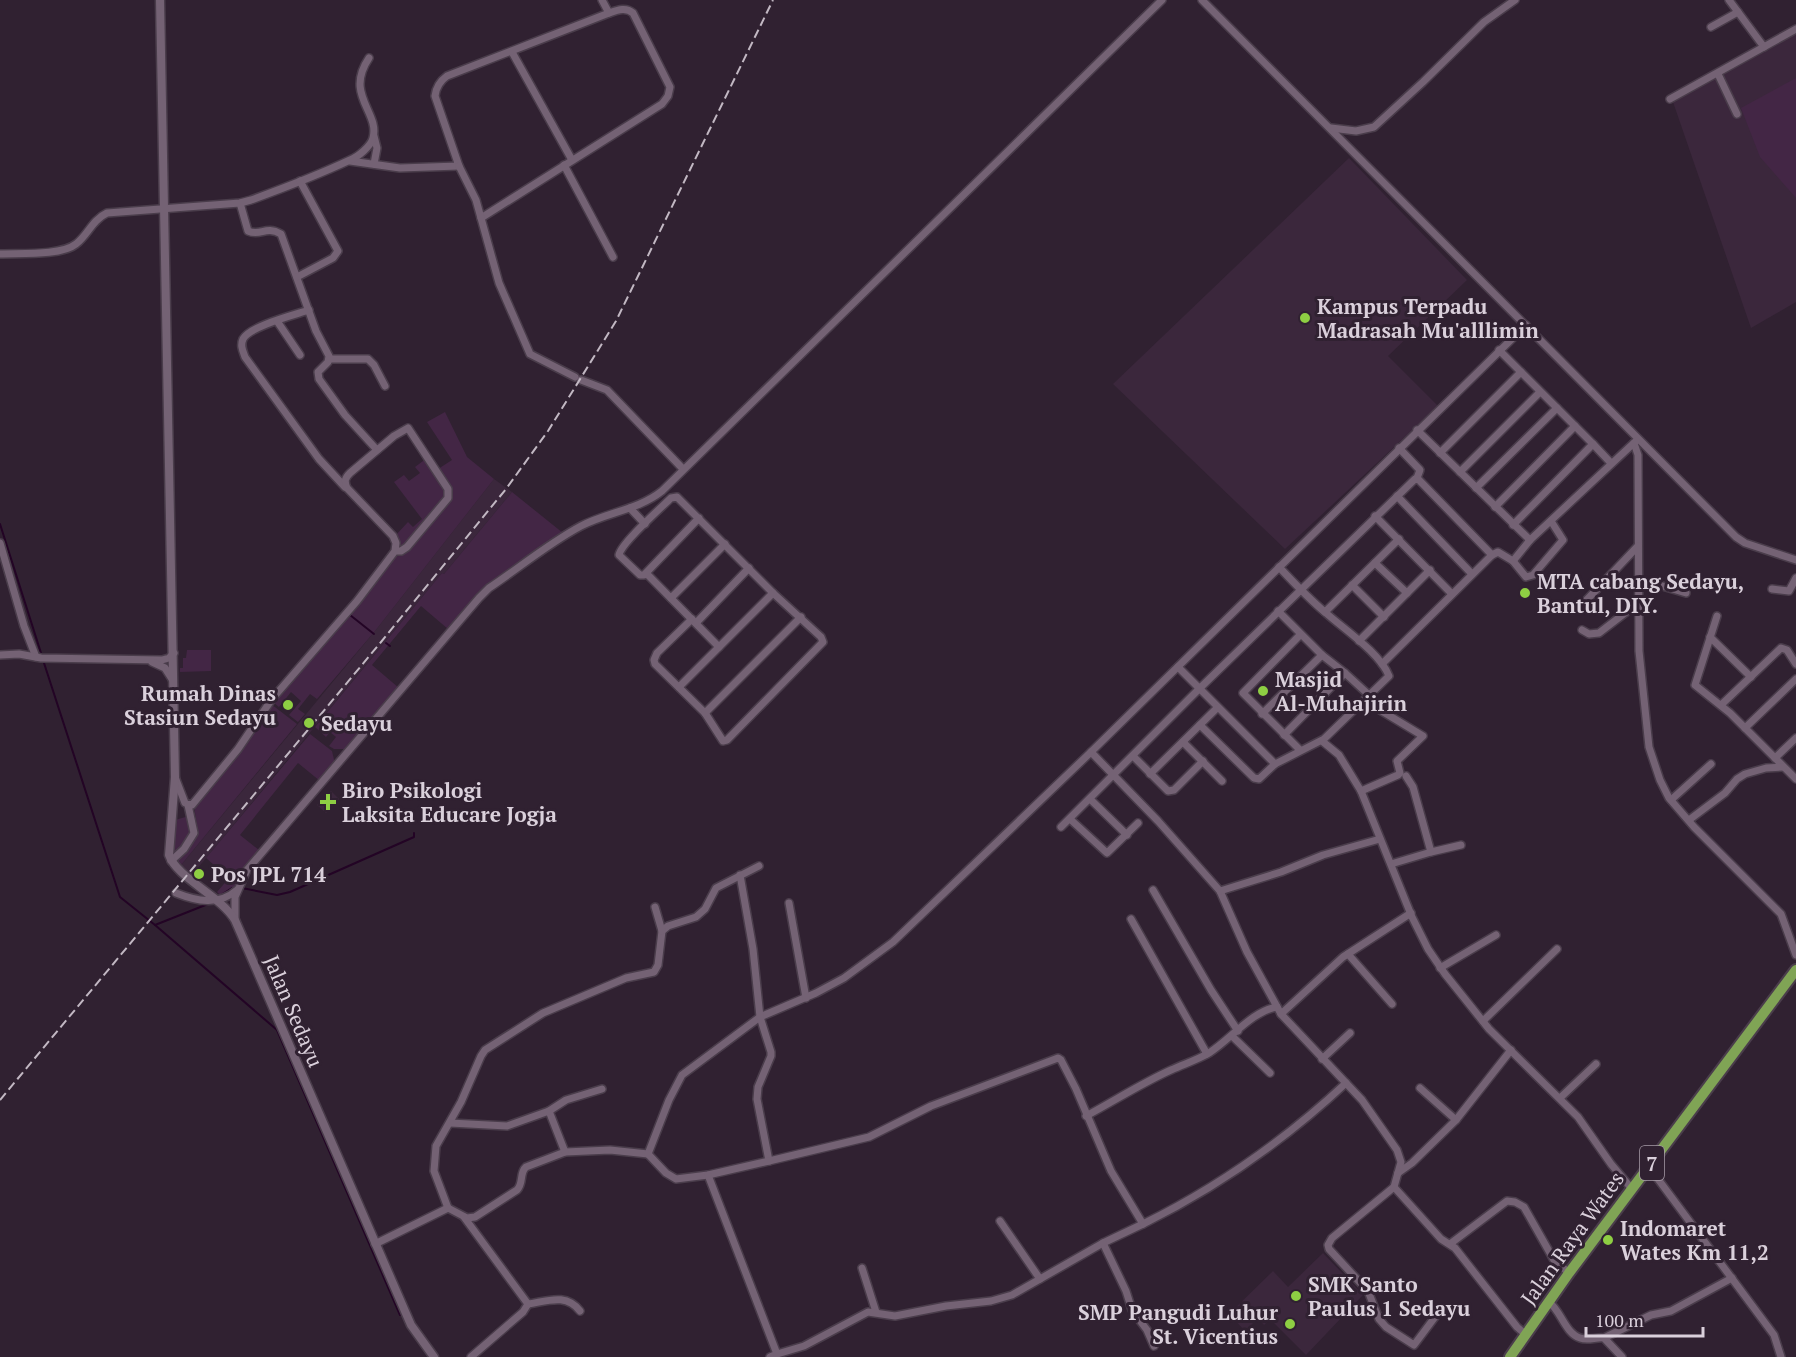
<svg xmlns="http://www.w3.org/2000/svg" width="1796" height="1357" font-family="'PT Serif',serif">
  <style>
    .built { fill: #3b273c }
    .green { fill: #432645 }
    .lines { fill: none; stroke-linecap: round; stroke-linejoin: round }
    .stream { stroke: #230425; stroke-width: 2 }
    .minor-casing { stroke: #4a3d4b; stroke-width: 10 }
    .tertiary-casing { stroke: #4a3d4b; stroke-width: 11 }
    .trunk-casing { stroke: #4a3d4b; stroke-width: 14 }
    .minor { stroke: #746274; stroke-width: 7 }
    .tertiary { stroke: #746274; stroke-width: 8 }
    .trunk { stroke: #80a455; stroke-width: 10 }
    .rail { stroke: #c2b8c3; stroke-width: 2; stroke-dasharray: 9 4.5; stroke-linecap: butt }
    .poi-dot { fill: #8ece43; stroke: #302131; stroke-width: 2 }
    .labels { text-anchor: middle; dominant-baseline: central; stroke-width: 6; stroke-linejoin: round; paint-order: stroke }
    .shield { fill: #302131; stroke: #a79ca8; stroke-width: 1.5 }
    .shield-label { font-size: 20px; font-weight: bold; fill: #dad0db }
    .poi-label { font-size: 21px; font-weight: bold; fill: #dad0db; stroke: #302131; text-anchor: start }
    .street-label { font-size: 21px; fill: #dad0db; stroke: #302131 }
  </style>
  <rect width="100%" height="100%" fill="#302131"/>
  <!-- built -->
  <g class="built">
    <polygon points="1796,27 1796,302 1751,328 1673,102"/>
    <polygon points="1349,158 1467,280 1388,356 1438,406 1285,549 1113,384"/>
    <polygon points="494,479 512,492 444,574 442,573 192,875 181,865 375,631"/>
    <polygon points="331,791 339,799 326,813 317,805"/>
    <polygon points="1323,1253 1363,1295 1306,1355 1270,1319 1264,1325 1258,1318 1245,1331 1229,1314 1273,1271 1288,1287"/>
  </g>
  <!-- green -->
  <g class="green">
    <polygon points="1796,78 1796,198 1760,157 1741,108"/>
    <polygon points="445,412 467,457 494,479 375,631 317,699 310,694 298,709 305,714 298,722 289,715 301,701 291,692 279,707 273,702 397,555 399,548 396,535 408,522 413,527 422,519 394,482 404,475 409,481 420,473 415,467 427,458 435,471 452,460 427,422"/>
    <polygon points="512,492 563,533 486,587 448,629 421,606 372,665 399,688 348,749 334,749 329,746 336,737 330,732 326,737 315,727 442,573 444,574"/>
    <polygon points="187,650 211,650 211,671 180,672 180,668 183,668 183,658 186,658"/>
    <polygon points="271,704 297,724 181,865 177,861 194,841 198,832 194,806"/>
    <polygon points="310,734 332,751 335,764 320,781 298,763 240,835 259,850 241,870 233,890 221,896 217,892 229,878 206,858"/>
    <path d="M189,816c2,20 -1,25 -15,39l-2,-2 3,-33z"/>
  </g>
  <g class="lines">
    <!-- stream -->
    <g class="stream">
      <polyline points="0,524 41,653"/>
      <polyline points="350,615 374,634"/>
      <polyline points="386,643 390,646"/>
      <polyline points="44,663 120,897 155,925 277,1030 400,1315"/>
      <polyline points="242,888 277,895 290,892 414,837 414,833"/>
      <polyline points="218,897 232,888"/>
      <polyline points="155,925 208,904"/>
    </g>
    <defs>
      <g id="minor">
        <polyline points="602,0 609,13"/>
        <polyline points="1202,0 1736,537 1745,543 1796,560"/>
        <polyline points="1729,0 1764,47"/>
        <polyline points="1711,27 1738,12"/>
        <polyline points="512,52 572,160"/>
        <polyline points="1718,74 1737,114"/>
        <polyline points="1670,99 1796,29"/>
        <polyline points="1331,128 1356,131 1374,127 1423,82 1484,22 1515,0"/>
        <polyline points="374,136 377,148 374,164"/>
        <path d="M350,161l50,7 59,-2 -24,-70c1,-9 5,-15 12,-20l162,-63c9,-3 17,-6 24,0l37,74 -2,9 -6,8 -181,114"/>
        <polyline points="564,165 613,257"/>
        <polyline points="459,166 476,200 499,283 530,354 575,377"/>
        <path d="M240,203l8,28c13,6 17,-6 33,3l35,97 13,25 -1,6 -10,10 1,7 26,36 32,35"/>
        <path d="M0,254c19,-1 61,2 76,-10 12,-9 16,-24 31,-31l133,-10 11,-3c33,-12 67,-25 99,-40 8,-3 21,-14 23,-22 7,-26 -29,-43 -4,-80"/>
        <polyline points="297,277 333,258 338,251 300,181"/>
        <path d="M309,310c-15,5 -59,16 -66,29 -3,7 0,12 2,18l74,102 26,28"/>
        <polyline points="277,321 300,355"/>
        <polyline points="1499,350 1593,444 1513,525"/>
        <polyline points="330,359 368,359 374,365 385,386"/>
        <polyline points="581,380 607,390 683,469"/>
        <polyline points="1417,430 1530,540"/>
        <polyline points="1634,443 1638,455 1639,651 1649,747 1660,780 1669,798 1694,827 1781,914 1796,955"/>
        <polyline points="1593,444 1611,463"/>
        <polyline points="1399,448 1420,470 1417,478"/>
        <polyline points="1440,453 1521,372"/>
        <polyline points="1460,472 1540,392"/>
        <polyline points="1476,488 1557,408"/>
        <polyline points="1397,496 1472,574"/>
        <polyline points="1495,507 1575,426"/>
        <polyline points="630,508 645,524"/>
        <polyline points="1375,516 1452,594"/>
        <polyline points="0,543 24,626 36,657"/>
        <polyline points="1513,561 1526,577 1533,575 1563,540 1551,521"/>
        <polyline points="1375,563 1407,593"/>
        <polyline points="647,574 719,647"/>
        <polyline points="1638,583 1659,585 1686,593"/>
        <polyline points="1352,585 1384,617"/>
        <polyline points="1772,589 1789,591 1796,578"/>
        <polyline points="671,598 725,544"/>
        <polyline points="1580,607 1638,546"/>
        <polyline points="1278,611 1322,655 1345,673 1369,695"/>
        <polyline points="1325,612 1399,539"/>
        <polyline points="1717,616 1695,685 1730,713 1796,779"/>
        <path d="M692,619l-35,34 -3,7 1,4 50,49 18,28 4,-1 96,-98 -2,-5 -48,-44 -96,-96 -6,1c-10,10 -50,45 -52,57l21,20h4l55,-57"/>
        <polyline points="696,623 749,568"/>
        <polyline points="1582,630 1589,634 1599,633 1638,603"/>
        <polyline points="1710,637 1751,677"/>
        <polyline points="1359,641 1430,570"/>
        <polyline points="0,655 19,654 41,658 162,660 169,658 174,653"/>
        <polyline points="152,662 165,668 172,679"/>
        <polyline points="1382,664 1492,555 1498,552 1513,561 1530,540 1636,441"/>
        <polyline points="1178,667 1275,764"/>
        <polyline points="679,687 773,593"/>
        <polyline points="1721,705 1781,648 1787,650 1796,664"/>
        <polyline points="705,713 801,617"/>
        <polyline points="1262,714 1322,655"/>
        <path d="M1200,725l54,53 5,1 16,-15 49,-25 65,-63c-9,-23 -44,-46 -63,-63 -17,-14 -32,-30 -47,-46"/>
        <polyline points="1745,728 1796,679"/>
        <polyline points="1284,735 1345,673"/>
        <polyline points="1322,741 1339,755 1361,791 1412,917 1428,949 1445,974 1489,1029 1578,1117 1611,1164 1632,1189"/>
        <polyline points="1183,742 1222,781"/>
        <polyline points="1300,750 1243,693 1300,635"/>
        <polyline points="1091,752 1158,821 1220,891 1247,952 1281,1014 1362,1100 1397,1150 1401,1162 1394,1187 1332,1238 1328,1245 1329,1249 1368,1291 1379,1319 1386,1327 1414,1345 1438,1313"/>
        <polyline points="1133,756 1168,791 1174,790 1203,761"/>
        <polyline points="1775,758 1796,738"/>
        <polyline points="1150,774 1217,708"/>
        <polyline points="1406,776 1413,787 1431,852"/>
        <path d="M175,777l10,26 7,2 46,-56 34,-50 85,-98 38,-50h6l6,-4 41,-49v-9l-40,-61 -14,8 -44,37c-5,5 -6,8 -3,15l46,48 3,7 -1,8"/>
        <polyline points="1361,791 1398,775 1400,773 1397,761 1423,736 1380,710"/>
        <polyline points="1090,799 1127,835"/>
        <polyline points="1671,800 1711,764"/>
        <polyline points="1070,819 1107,853 1138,823"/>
        <polyline points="1689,820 1725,793 1737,779 1745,774 1766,768 1783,767"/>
        <polyline points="1061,827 1199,689 1415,479 1419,480 1492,555"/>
        <polyline points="171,861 184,849 194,833 188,805"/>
        <polyline points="1391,864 1431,852 1461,845"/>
        <path d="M759,866l-43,22 -11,21 -9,8 -28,9 -6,5 -4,34 -4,7 -28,6 -83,35 -58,37 -4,6 -20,46 -25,44 -2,25 14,37 19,10 8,-1 42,-27c7,-7 2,-17 9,-23l39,-15 45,-2 38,4 21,-54 13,-25 78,-58 56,-24 28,-15 49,-36 198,-190 435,-427"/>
        <polyline points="740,875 753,949 760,1017 771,1052 771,1056 758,1087 757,1099 769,1161"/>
        <polyline points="1153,890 1211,990 1238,1031"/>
        <polyline points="1220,891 1281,872 1323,855 1380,839"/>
        <path d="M176,893c20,8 43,13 61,-3"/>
        <polyline points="789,903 806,998"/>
        <polyline points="655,907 662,931"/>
        <path d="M235,918v-21l12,-27 232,-272 10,-10c30,-20 60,-45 92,-62 27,-14 57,-16 81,-35l500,-491"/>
        <polyline points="1131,919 1207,1054"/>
        <polyline points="1348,954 1392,1004"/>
        <polyline points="1440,968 1496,935"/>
        <polyline points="1281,1014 1343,957 1411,913"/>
        <polyline points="1483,1021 1557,949"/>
        <polyline points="1232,1036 1270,1073"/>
        <polyline points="1322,1059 1350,1033"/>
        <polyline points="1420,1088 1456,1120"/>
        <polyline points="1560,1098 1596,1064"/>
        <polyline points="549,1111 565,1152"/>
        <path d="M1086,1116c28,-15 56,-33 85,-46 13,-6 26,-10 38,-17 22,-14 43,-42 68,-46"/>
        <polyline points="450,1123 507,1126 549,1111 566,1100 602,1089"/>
        <polyline points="648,1154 666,1173 676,1179 708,1175 769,1161 869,1137 931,1106 1058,1058 1061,1060 1076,1089 1111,1171 1143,1224 1103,1243 1126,1291 1132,1310 1147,1330 1154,1346"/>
        <polyline points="1647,1169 1655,1175 1774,1335 1781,1357"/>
        <polyline points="1398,1173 1412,1163 1456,1120 1511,1050"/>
        <polyline points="708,1175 777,1354 770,1357"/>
        <polyline points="1394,1187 1441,1239 1455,1248 1517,1327 1526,1335"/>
        <polyline points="464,1217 528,1304 523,1312 471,1357"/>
        <polyline points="1000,1221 1040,1279"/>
        <path d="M1143,1224c75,-37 142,-84 203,-141"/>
        <polyline points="375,1244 448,1208"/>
        <polyline points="1450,1244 1507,1201 1515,1202 1524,1207 1554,1260 1569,1273"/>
        <polyline points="862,1268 876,1312"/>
        <path d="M1549,1302c12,9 16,31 31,36 8,3 16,-1 24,0l18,19"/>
        <path d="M528,1304c20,-3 38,-11 52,7"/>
        <polyline points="1604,1338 1651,1315 1671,1311 1732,1278"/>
        <polyline points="777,1354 804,1346 868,1312 895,1316 946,1306 991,1301 1012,1295 1103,1243"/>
      </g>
      <path id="tertiary" d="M160,0l15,777 -6,78c8,23 52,41 66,65l176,405 23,32"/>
      <polyline id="trunk" points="1510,1357 1569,1273 1796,970"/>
    </defs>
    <!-- minor casing -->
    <use href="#minor" class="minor-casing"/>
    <!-- tertiary casing -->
    <use href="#tertiary" class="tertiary-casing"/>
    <!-- trunk casing -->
    <use href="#trunk" class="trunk-casing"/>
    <!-- minor -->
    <use href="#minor" class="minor"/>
    <!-- tertiary -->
    <use href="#tertiary" class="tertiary"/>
    <!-- trunk -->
    <use href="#trunk" class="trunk"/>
    <!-- rail -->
    <polyline class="rail" points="0,1100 381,642 506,489 548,431 616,321 773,0"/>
  </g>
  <!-- markers -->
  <g class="poi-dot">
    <circle cx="1305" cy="318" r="6"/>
    <circle cx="1525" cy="593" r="6"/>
    <circle cx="1263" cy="691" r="6"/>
    <circle cx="288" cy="705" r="6"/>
    <circle cx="309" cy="723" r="6"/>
    <path d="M325 793h6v6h6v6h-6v6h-6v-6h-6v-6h6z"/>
    <circle cx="199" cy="874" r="6"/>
    <circle cx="1608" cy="1240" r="6"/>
    <circle cx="1296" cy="1296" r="6"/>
    <circle cx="1290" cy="1324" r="6"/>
  </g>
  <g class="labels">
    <!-- shield labels -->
    <rect class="shield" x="1640" y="1146" width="24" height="34" rx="4.5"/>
    <g class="shield-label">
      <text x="1652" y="1163">7</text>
    </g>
    <!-- poi labels -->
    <g class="poi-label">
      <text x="1317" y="306">Kampus Terpadu<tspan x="1317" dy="24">Madrasah Mu'alllimin</tspan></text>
      <text x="1537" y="581">MTA cabang Sedayu,<tspan x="1537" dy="24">Bantul, DIY.</tspan></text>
      <text x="1275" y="679">Masjid<tspan x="1275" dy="24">Al-Muhajirin</tspan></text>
      <text x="276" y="693" text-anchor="end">Rumah Dinas<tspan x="276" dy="24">Stasiun Sedayu</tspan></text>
      <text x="321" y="723">Sedayu</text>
      <text x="342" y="790">Biro Psikologi<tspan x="342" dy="24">Laksita Educare Jogja</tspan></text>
      <text x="211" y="874">Pos JPL 714</text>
      <text x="1620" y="1228">Indomaret<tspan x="1620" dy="24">Wates Km 11,2</tspan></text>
      <text x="1308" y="1284">SMK Santo<tspan x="1308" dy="24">Paulus 1 Sedayu</tspan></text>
      <text x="1278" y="1312" text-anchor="end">SMP Pangudi Luhur<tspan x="1278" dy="24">St. Vicentius</tspan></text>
    </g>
    <!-- street labels -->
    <g class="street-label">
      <text transform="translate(294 1011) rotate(67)">Jalan Sedayu</text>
      <text transform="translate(1572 1238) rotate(-54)">Jalan Raya Wates</text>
    </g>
  </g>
  <!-- scale -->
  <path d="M1586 1327v9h117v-9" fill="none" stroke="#dad0db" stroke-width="3"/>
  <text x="1595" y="1327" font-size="18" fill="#dad0db" stroke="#302131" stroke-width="4.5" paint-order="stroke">100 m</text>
</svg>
